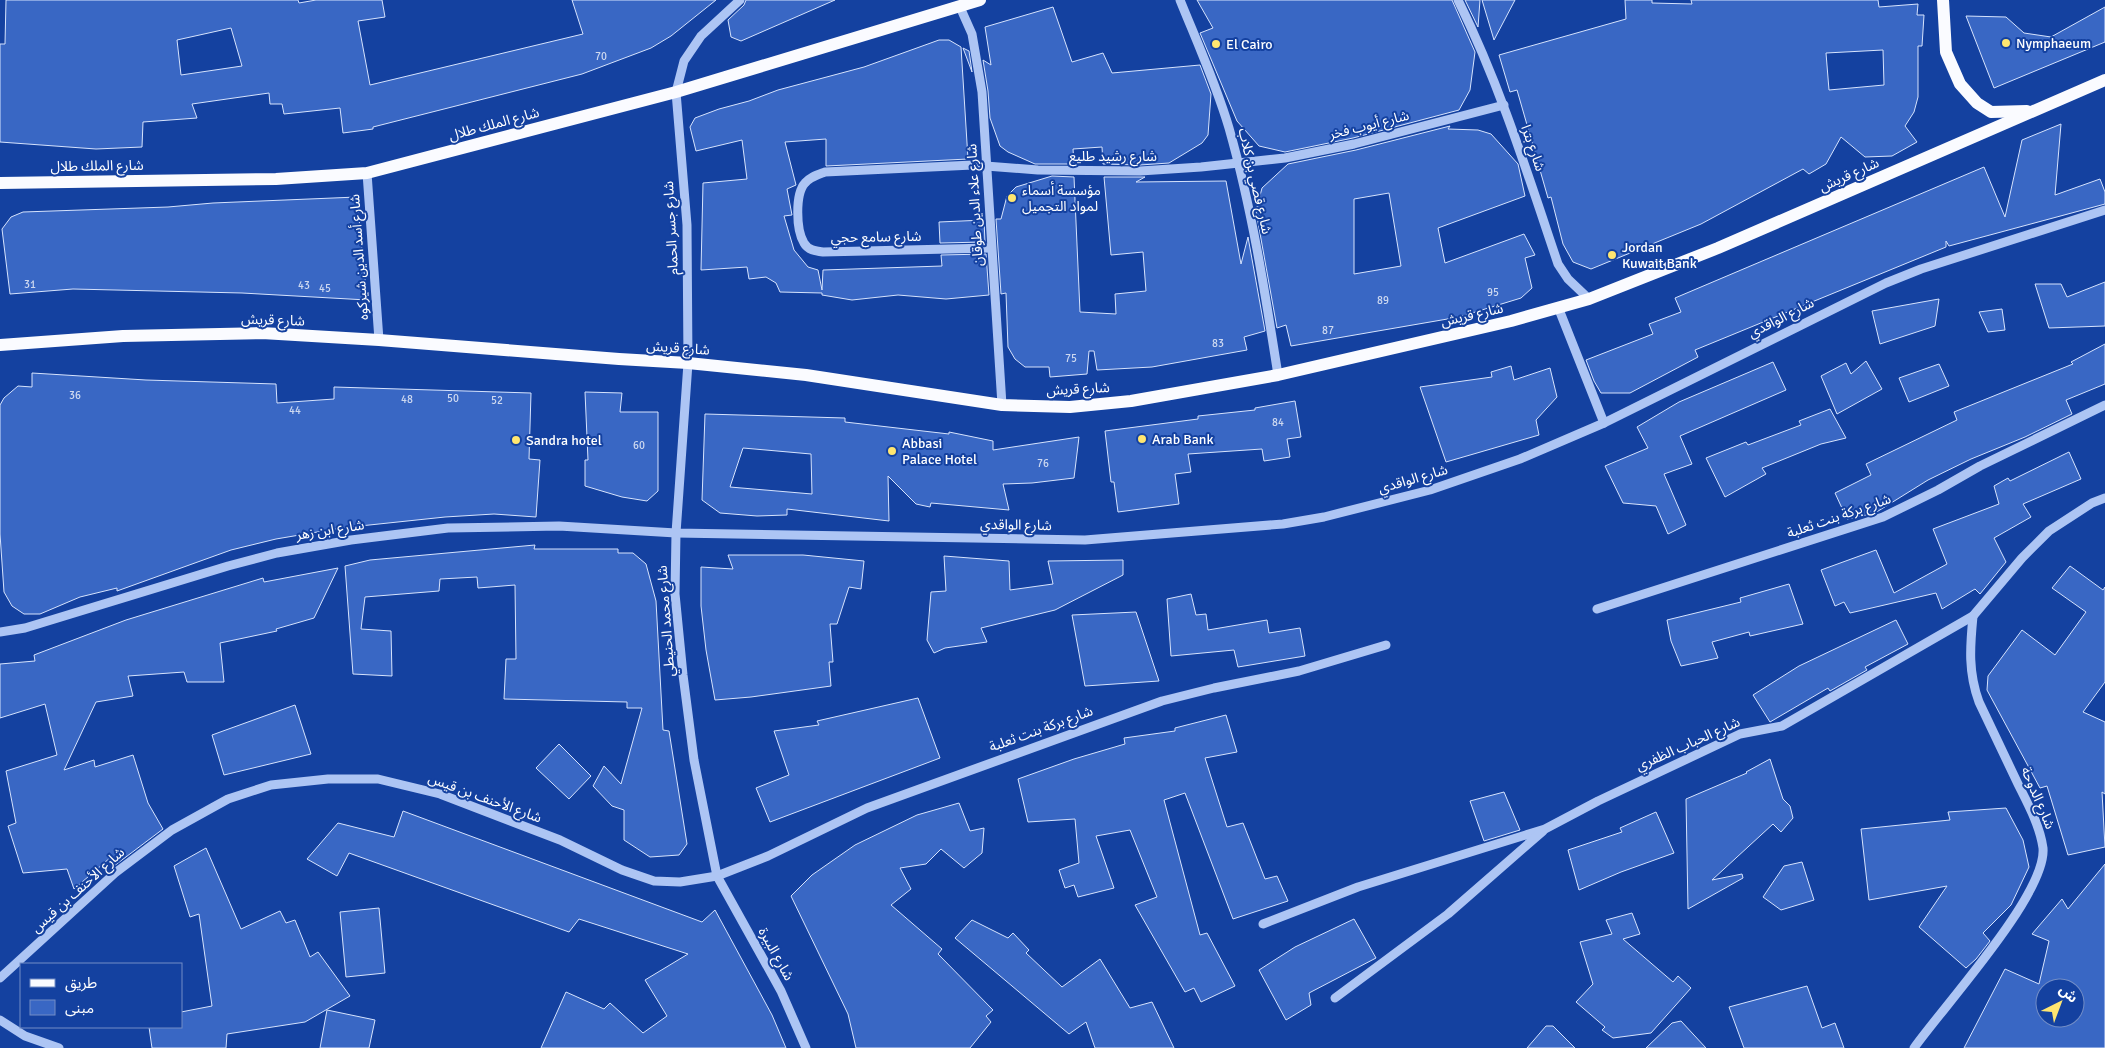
<svg xmlns="http://www.w3.org/2000/svg" width="2105" height="1048" font-family="Signika,'Noto Sans Arabic',sans-serif">
  <style>
    .building { fill: #3967c4; stroke: #d6e3fd; fill-rule: evenodd }
    .lines { fill: none; stroke-linecap: round; stroke-linejoin: round }
    .minor { stroke: #adc5f4; stroke-width: 9 }
    .major { stroke: #fafbff; stroke-width: 12 }
    .poi-dot { fill: #ffe670; stroke: #1441a0; stroke-width: 2 }
    .labels { text-anchor: middle; dominant-baseline: central; stroke-width: 4; stroke-linejoin: round; paint-order: stroke }
    .number-label { font-size: 11px; fill: #ced9f0 }
    .poi-label { font-size: 14px; fill: #fff; stroke: #1441a0; text-anchor: start }
    .street-label { font-size: 14px; fill: #fff; stroke: #1441a0 }
  </style>
  <rect width="100%" height="100%" fill="#1441a0"/>
  <!-- building -->
  <g class="building">
    <path d="M6,0h292l1,3 17,-3h66l3,17 -27,4 12,64 213,-51 -11,-34h144l-45,36 -20,12 -69,26 -209,53v2l-30,4 -3,-25 -56,6 -2,-10h-12l-1,-11 -77,11 5,14 -54,4 -1,25 -46,2 -96,-7v-98h5zM231,28l11,38 -61,9 -4,-35z"/>
    <polygon points="746,0 835,0 741,41 731,37 728,20 744,5"/>
    <polygon points="1197,0 1452,0 1475,52 1470,90 1459,110 1353,138 1285,152 1259,146 1237,121 1200,33 1213,28"/>
    <polygon points="1465,0 1480,0 1478,27"/>
    <polygon points="1482,0 1515,0 1494,40"/>
    <path d="M1625,0h27v3l40,1 -1,-4h187l1,7 39,-3 -1,11h7l-2,31h-4v51l-4,15 -9,14 12,16 -25,14 -27,1 -24,-20 -15,27 -17,10 -6,-5 -102,55 -110,45 -18,-7 -10,-18 -12,-47 -3,1 -31,-108 -7,2 -11,-37 127,-36zM1883,50l1,35 -55,5 -3,-37z"/>
    <polygon points="1053,7 1072,62 1103,53 1112,73 1200,65 1211,94 1208,135 1202,143 1169,163 1140,165 1103,164 1102,147 1073,149 1074,164 1035,164 1008,152 1000,146 990,118 988,91 983,60 991,65 985,27"/>
    <polygon points="2105,7 2105,42 1994,88 1966,16 2006,17 2024,33 2051,37"/>
    <polygon points="939,40 949,40 961,47 968,159 826,166 826,139 785,142 796,185 787,189 792,215 784,216 794,250 808,267 818,270 822,290 823,270 942,266 941,255 986,254 989,295 946,299 898,295 852,300 822,295 822,293 780,292 776,283 766,277 749,279 747,267 701,270 703,183 747,179 742,140 696,151 690,127 695,118 719,109 749,101 778,90 864,67"/>
    <polygon points="963,48 969,51 972,72"/>
    <polygon points="2061,124 2055,195 2100,179 2105,192 2105,204 1949,246 1946,241 1946,247 1695,350 1698,357 1630,393 1601,393 1594,381 1586,360 1653,334 1649,324 1681,312 1675,298 1984,167 2005,217 2022,140"/>
    <path d="M1450,126l-2,3 30,1 13,4 27,30 7,32 -87,32 7,35 79,-29 11,21 -10,3 7,30 -11,10 -62,19 -168,29 -5,-21 -9,3 -21,-117 6,-23 26,-24 68,-14zM1389,193l12,73 -47,8v-75z"/>
    <polygon points="1052,176 1074,177 1080,312 1116,314 1115,294 1146,291 1143,252 1111,255 1104,177 1145,177 1136,182 1226,181 1241,264 1248,237 1265,331 1244,337 1247,350 1152,367 1097,370 1094,351 1089,351 1087,374 1050,377 1049,367 1025,367 1015,359 1008,347 1006,293 1001,294 996,219 1001,219 1007,196 1016,187"/>
    <polygon points="357,197 367,300 242,293 73,289 10,294 2,229 11,217 23,212 168,207 213,203"/>
    <polygon points="984,220 985,242 940,243 939,222"/>
    <polygon points="2105,282 2105,326 2049,328 2035,284 2061,284 2067,297"/>
    <polygon points="1939,299 1935,326 1880,344 1872,311"/>
    <polygon points="2002,309 2005,330 1988,332 1979,312"/>
    <polygon points="2105,344 2105,384 2066,400 2072,414 2025,437 1971,459 1928,480 1875,513 1847,519 1835,493 1871,475 1866,464 1957,420 1954,412 2073,364 2071,362"/>
    <polygon points="1866,361 1882,389 1837,414 1821,376 1846,363 1851,374"/>
    <polygon points="1773,362 1786,390 1680,436 1692,464 1664,474 1686,525 1668,534 1656,506 1623,503 1605,466 1648,448 1637,427 1679,402"/>
    <polygon points="1939,364 1949,386 1909,402 1899,378"/>
    <polygon points="1511,366 1514,380 1550,368 1557,397 1536,420 1539,435 1446,462 1420,387 1492,377 1491,372"/>
    <polygon points="32,373 146,380 276,384 277,403 334,399 334,387 531,393 529,459 540,460 536,517 494,514 445,517 341,528 276,539 231,550 117,591 117,588 80,597 40,614 24,614 12,606 4,592 0,534 0,405 4,398 18,386 32,387"/>
    <polygon points="585,392 622,393 620,412 658,412 658,491 647,501 622,497 585,486 585,460 588,460"/>
    <polygon points="1295,401 1301,437 1287,439 1290,457 1264,461 1262,449 1188,454 1191,472 1175,474 1179,504 1118,512 1114,482 1111,482 1105,431 1198,419 1198,416 1255,410 1255,408"/>
    <polygon points="1830,409 1846,438 1821,444 1762,468 1766,474 1725,497 1706,458 1746,442 1748,445 1801,425 1799,421"/>
    <path d="M705,414l140,4v4l104,12v-2l44,9v9l86,-13 -5,41 -42,5 -29,1 6,26 -78,-7 -1,4 -14,-3 -28,-28 1,45 -102,-12v6l-30,1 -37,-3 -18,-13zM743,448l68,6 1,40 -82,-7z"/>
    <polygon points="2069,452 2081,479 2023,504 2031,517 1994,538 2006,562 1980,594 1975,589 1942,609 1936,593 1850,613 1844,602 1835,606 1821,570 1876,550 1894,593 1947,564 1933,529 1999,504 1994,486 2008,478 2010,481"/>
    <polygon points="535,545 534,549 618,549 618,553 633,553 646,564 656,601 663,730 669,731 687,844 679,855 650,857 624,840 624,810 612,806 593,786 604,766 621,784 642,708 627,708 627,702 504,699 506,659 516,659 515,585 478,588 477,577 440,579 439,591 365,597 361,629 391,631 392,676 353,674 345,566 370,560"/>
    <polygon points="728,555 803,555 864,561 861,589 849,587 837,624 830,624 833,662 829,662 831,686 751,697 715,700 706,650 701,606 701,567 733,569"/>
    <polygon points="944,556 1009,561 1010,590 1053,584 1048,561 1123,560 1123,575 1055,610 981,628 987,642 945,648 934,653 927,640 931,592 946,591"/>
    <polygon points="2070,566 2103,590 2105,587 2105,682 2083,712 2105,722 2105,794 2102,792 2105,847 2068,855 2047,786 2040,788 1987,690 1988,676 2022,630 2055,655 2086,612 2052,588"/>
    <polygon points="338,568 314,618 276,629 277,631 220,643 224,682 187,682 184,672 128,676 133,696 96,702 64,770 94,760 95,767 133,755 148,803 163,829 114,866 111,857 74,889 67,869 23,873 8,826 16,823 6,771 57,755 45,704 0,718 0,664 35,661 34,655 126,620 263,578 264,582"/>
    <polygon points="1789,584 1803,624 1750,636 1749,632 1712,642 1718,658 1681,666 1671,641 1667,620 1741,602 1740,598"/>
    <polygon points="1191,594 1196,615 1206,614 1208,630 1267,620 1269,633 1300,628 1305,656 1238,667 1234,650 1171,656 1167,599"/>
    <polygon points="1136,612 1159,681 1085,686 1072,615"/>
    <polygon points="1896,620 1908,644 1865,667 1867,670 1837,687 1830,691 1828,688 1770,722 1753,695 1799,666"/>
    <polygon points="918,698 940,758 770,822 756,788 789,775 774,731 819,725 817,721"/>
    <polygon points="295,705 311,754 224,775 212,735"/>
    <polygon points="1226,715 1237,752 1205,758 1227,827 1243,823 1265,879 1277,876 1288,901 1233,919 1185,793 1164,800 1200,935 1207,933 1235,986 1201,1002 1194,988 1185,992 1135,905 1157,897 1130,830 1096,836 1114,888 1078,897 1074,885 1065,888 1059,870 1079,863 1075,819 1028,822 1018,779 1074,759 1125,744 1124,738 1175,731 1175,728"/>
    <polygon points="559,744 591,776 569,799 536,768"/>
    <polygon points="1770,759 1783,799 1790,806 1793,818 1781,832 1773,824 1712,880 1742,874 1743,878 1688,909 1686,799 1747,773 1746,772"/>
    <polygon points="1504,792 1520,830 1484,841 1470,801"/>
    <polygon points="959,803 970,831 984,828 982,853 964,868 941,849 926,864 900,868 911,889 891,905 942,949 938,954 993,1010 986,1016 991,1022 970,1048 856,1048 848,1014 791,896 812,875 855,845 917,815"/>
    <polygon points="2006,808 2023,840 2029,867 2011,905 1983,933 1990,941 1976,959 1966,968 1919,927 1947,886 1869,900 1861,829 1950,820 1948,812"/>
    <polygon points="403,811 702,922 715,910 772,1015 786,1048 541,1048 566,992 604,1009 610,1003 643,1033 667,1016 645,980 688,954 579,919 569,932 349,853 337,876 307,859 338,823 394,837"/>
    <polygon points="1656,812 1674,853 1621,872 1579,890 1568,850 1622,832 1620,828"/>
    <polygon points="206,848 241,929 280,911 286,923 295,920 310,957 318,952 350,996 305,1022 227,1034 226,1048 152,1048 149,1027 181,1027 181,1012 212,1006 199,914 190,917 174,866"/>
    <polygon points="1802,862 1814,900 1781,910 1763,897 1784,866"/>
    <path d="M2105,864v184h-141l41,-79 34,15 10,-43 -17,-7 30,-35 6,10zM2045,988h30v30h-30z"/>
    <polygon points="379,908 385,973 346,977 340,912"/>
    <polygon points="1632,913 1640,934 1623,939 1673,982 1678,976 1691,988 1651,1033 1613,1038 1602,1030 1605,1027 1576,1002 1593,984 1580,942 1612,934 1606,920"/>
    <polygon points="1354,919 1376,958 1309,993 1311,1005 1286,1020 1259,970 1295,947"/>
    <polygon points="972,920 1008,938 1013,933 1029,950 1026,953 1062,987 1100,959 1130,1008 1152,1002 1174,1048 1095,1048 1086,1022 1069,1034 955,938"/>
    <polygon points="1807,986 1822,1028 1835,1023 1844,1048 1744,1048 1729,1007"/>
    <polygon points="327,1010 375,1020 369,1048 320,1048"/>
    <polygon points="1681,1021 1706,1048 1646,1048 1672,1023"/>
    <polygon points="1546,1026 1553,1026 1575,1048 1527,1048"/>
  </g>
  <g class="lines">
    <!-- minor -->
    <g class="minor">
      <polyline points="740,0 701,36 684,61 676,92 687,225 688,363 676,533 675,594 683,675 694,760 717,876 781,991 806,1048"/>
      <path d="M1180,0c17,42 36,84 49,128 23,81 36,164 49,247"/>
      <path d="M1458,0c42,85 70,175 100,264l10,15 21,20"/>
      <polyline points="960,7 972,34 982,92 1002,405"/>
      <polyline points="367,173 379,340"/>
      <path d="M991,248l-168,4c-8,-1 -15,-2 -19,-9 -8,-13 -9,-49 1,-60 5,-6 12,-8 20,-11l148,-7 65,5 102,1 61,-4 84,-9 69,-14 150,-39"/>
      <polyline points="1558,307 1604,423"/>
      <polyline points="1597,609 1883,517 1938,490 1980,466 2105,405"/>
      <polyline points="0,632 25,628 228,566 277,553 351,540 448,528 559,526 676,533 1085,540 1283,524 1324,517 1430,490 1520,459 1604,423 1886,283 1921,269 2105,210"/>
      <polyline points="1263,924 1358,887 1545,829 1598,801 1740,734 1782,726 1973,616 2022,558 2049,531 2092,503 2105,498"/>
      <polyline points="0,978 115,873 172,830 228,799 271,785 328,779 378,779 440,794 560,840 622,870 654,881 680,882 717,876 768,856 867,808 1162,701 1214,688 1299,671 1386,645"/>
      <polyline points="1335,998 1448,914 1543,831"/>
      <polyline points="0,1020 25,1036 59,1048"/>
      <path d="M1914,1048c28,-40 133,-154 129,-200 -3,-22 -15,-44 -25,-64 -13,-27 -26,-55 -39,-82 -11,-30 -9,-55 -6,-86"/>
    </g>
    <!-- major -->
    <g class="major">
      <polyline points="1943,0 1946,52 1960,84 1977,103 1991,112 2027,111"/>
      <polyline points="0,183 276,179 367,173 676,92 980,0"/>
      <polyline points="0,345 123,336 262,333 379,340 619,359 688,363 806,375 1002,405 1070,407 1131,401 1278,375 1511,321 1589,299 1718,248 2105,80"/>
    </g>
  </g>
  <!-- markers -->
  <g class="poi-dot">
    <circle cx="2006" cy="43" r="5"/>
    <circle cx="1216" cy="44" r="5"/>
    <circle cx="1012" cy="198" r="5"/>
    <circle cx="1612" cy="255" r="5"/>
    <circle cx="1142" cy="439" r="5"/>
    <circle cx="516" cy="440" r="5"/>
    <circle cx="892" cy="451" r="5"/>
  </g>
  <g class="labels">
    <!-- number labels -->
    <g class="number-label">
      <text x="601" y="56">70</text>
      <text x="30" y="284">31</text>
      <text x="304" y="285">43</text>
      <text x="325" y="288">45</text>
      <text x="1493" y="292">95</text>
      <text x="1383" y="300">89</text>
      <text x="1328" y="330">87</text>
      <text x="1218" y="343">83</text>
      <text x="1071" y="358">75</text>
      <text x="75" y="395">36</text>
      <text x="453" y="398">50</text>
      <text x="407" y="399">48</text>
      <text x="497" y="400">52</text>
      <text x="295" y="410">44</text>
      <text x="1278" y="422">84</text>
      <text x="639" y="445">60</text>
      <text x="1043" y="463">76</text>
    </g>
    <!-- poi labels -->
    <g class="poi-label">
      <text x="2016" y="43">Nymphaeum</text>
      <text x="1226" y="44">El Cairo</text>
      <text x="1022" y="190">مؤسسة أسماء<tspan x="1022" dy="16">لمواد التجميل</tspan></text>
      <text x="1622" y="247">Jordan<tspan x="1622" dy="16">Kuwait Bank</tspan></text>
      <text x="1152" y="439">Arab Bank</text>
      <text x="526" y="440">Sandra hotel</text>
      <text x="902" y="443">Abbasi<tspan x="902" dy="16">Palace Hotel</tspan></text>
    </g>
    <!-- street labels -->
    <g class="street-label">
      <text transform="translate(494 124) rotate(-15)">شارع الملك طلال</text>
      <text transform="translate(1369 125) rotate(-14)">شارع أيوب فخر</text>
      <text transform="translate(1533 148) rotate(71)">شارع بترا</text>
      <text x="1113" y="156">شارع رشيد طليع</text>
      <text transform="translate(97 166) rotate(-1)">شارع الملك طلال</text>
      <text transform="translate(1849 175) rotate(-24)">شارع قريش</text>
      <text transform="translate(1255 181) rotate(77)">شارع قصي بن كلاب</text>
      <text transform="translate(975 205) rotate(-93)">شارع علاء الدين طوقان</text>
      <text transform="translate(671 228) rotate(-93)">شارع جسر الحمام</text>
      <text transform="translate(876 237) rotate(-1)">شارع سامع حجي</text>
      <text transform="translate(359 257) rotate(-94)">شارع أسد الدين شيركوه</text>
      <text transform="translate(1472 315) rotate(-13)">شارع قريش</text>
      <text transform="translate(1781 318) rotate(-27)">شارع الواقدي</text>
      <text transform="translate(273 320) rotate(2)">شارع قريش</text>
      <text transform="translate(678 348) rotate(4)">شارع قريش</text>
      <text transform="translate(1078 389) rotate(-3)">شارع قريش</text>
      <text transform="translate(1413 479) rotate(-16)">شارع الواقدي</text>
      <text transform="translate(1839 516) rotate(-19)">شارع بركة بنت ثعلبة</text>
      <text transform="translate(1016 525) rotate(1)">شارع الواقدي</text>
      <text transform="translate(330 530) rotate(-9)">شارع ابن زهر</text>
      <text transform="translate(666 621) rotate(-94)">شارع محمد الحنيطي</text>
      <text transform="translate(1041 729) rotate(-20)">شارع بركة بنت ثعلبة</text>
      <text transform="translate(1688 744) rotate(-24)">شارع الحباب الظفري</text>
      <text transform="translate(485 798) rotate(20)">شارع الأحنف بن قيس</text>
      <text transform="translate(2038 798) rotate(67)">شارع الدوحة</text>
      <text transform="translate(78 890) rotate(-42)">شارع الأحنف بن قيس</text>
      <text transform="translate(776 954) rotate(61)">شارع البيرة</text>
    </g>
  </g>
  <!-- legend -->
  <rect x="20" y="963" width="162" height="65" fill="#1441a0" stroke="#728dc6"/>
  <rect x="30" y="979" width="25" height="8" fill="#fafbff" stroke="#728dc6"/>
  <text x="65" y="988" font-size="15" fill="#ffffff">طريق</text>
  <rect x="30" y="1000" width="25" height="15" fill="#3967c4" stroke="#728dc6"/>
  <text x="65" y="1013" font-size="15" fill="#ffffff">مبنى</text>
  <!-- north arrow -->
  <g transform="translate(2060 1003) rotate(42)"><circle r="24" fill="#1441a0" stroke="#728dc6"/>
  <path d="M0-4L9 19L0 12L-9 19Z" fill="#ffe670"/>
  <text y="-8" font-size="14" font-weight="bold" text-anchor="middle" fill="#ffffff">ش</text>
  </g>
</svg>
